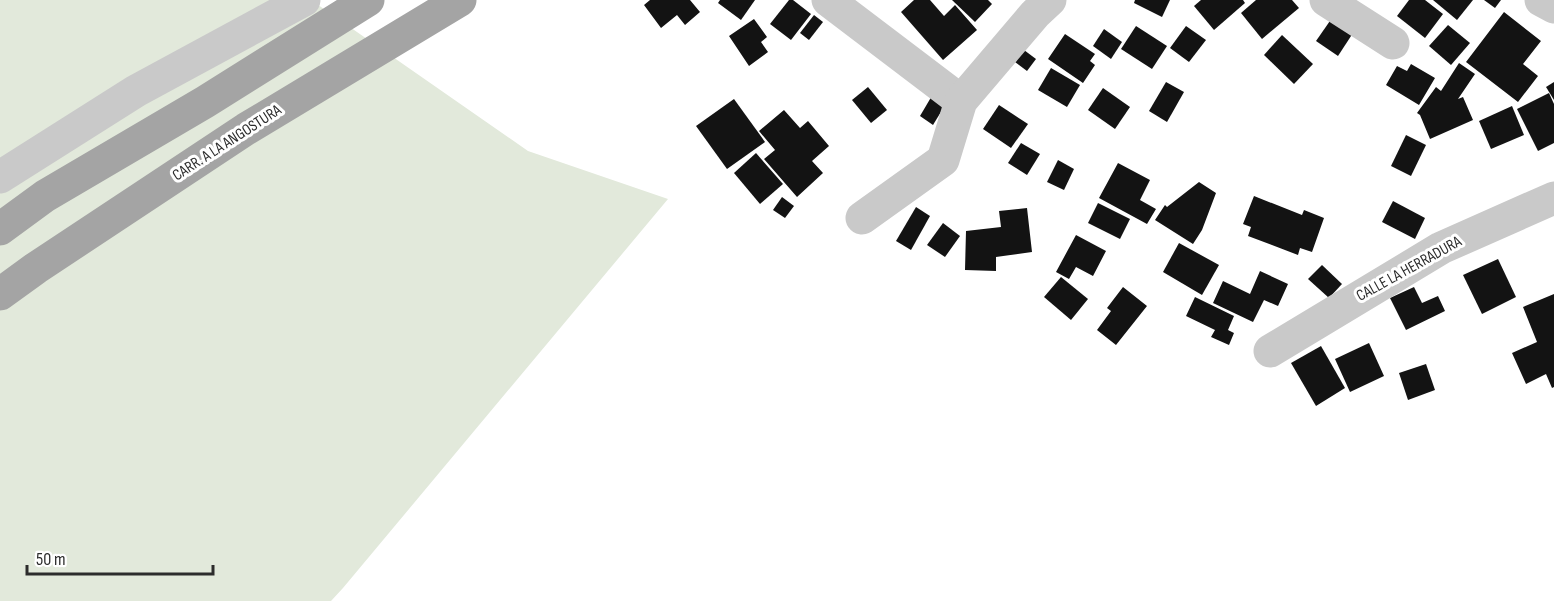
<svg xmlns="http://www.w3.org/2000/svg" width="1554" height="601" font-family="'Sofia Sans Condensed',sans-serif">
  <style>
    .green { fill: #e2e9db }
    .building { fill: #131313 }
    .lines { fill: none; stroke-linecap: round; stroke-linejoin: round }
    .minor { stroke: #c9c9c9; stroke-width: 33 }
    .major { stroke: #a4a4a4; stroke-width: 33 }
    .labels { text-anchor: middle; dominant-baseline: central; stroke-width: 6; stroke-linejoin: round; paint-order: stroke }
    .street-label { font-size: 16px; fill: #2c2c2c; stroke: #fff }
  </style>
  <rect width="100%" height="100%" fill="#fff"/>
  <!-- green -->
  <polygon class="green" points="0,0 311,0 528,151 668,199 343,588 331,601 0,601"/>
  <!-- building -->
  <g class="building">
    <polygon points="650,0 690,0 700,12 685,25 677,15 661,28 644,5"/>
    <polygon points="720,0 755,0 741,20 718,3"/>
    <polygon points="789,0 793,0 811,14 791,40 770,24"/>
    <polygon points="914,0 930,0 944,16 955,5 977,30 943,60 901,12"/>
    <polygon points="952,0 988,0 992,4 975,22"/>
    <polygon points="1135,0 1170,0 1162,17 1134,3"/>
    <polygon points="1201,0 1243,0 1245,3 1214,30 1194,6"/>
    <polygon points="1256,0 1292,0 1299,8 1262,39 1241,13"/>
    <polygon points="1409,0 1425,0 1443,14 1425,38 1397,16"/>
    <polygon points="1433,0 1473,0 1457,20"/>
    <polygon points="1484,0 1501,0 1495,8"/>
    <polygon points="1504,12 1541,41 1523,64 1538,76 1518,102 1466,62"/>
    <polygon points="814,15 823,22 809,40 800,33"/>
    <polygon points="1332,18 1353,33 1338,56 1316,41"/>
    <polygon points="754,19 767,37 761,42 768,52 749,66 729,36"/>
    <polygon points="1448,25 1470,43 1451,65 1429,46"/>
    <polygon points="1136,26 1167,46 1152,69 1121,49"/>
    <polygon points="1186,26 1206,40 1189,62 1170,48"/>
    <polygon points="1104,29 1122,42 1111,59 1093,46"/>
    <polygon points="1065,34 1095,54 1090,61 1095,65 1083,83 1048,59"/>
    <polygon points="1282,35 1313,64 1294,84 1264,55"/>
    <polygon points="1024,50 1036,59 1027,71 1015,62"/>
    <polygon points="1459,63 1475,74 1458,99 1463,97 1473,120 1430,139 1420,115 1417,113 1436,87 1441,91"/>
    <polygon points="1411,64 1435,78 1419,105 1386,85 1397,66 1407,71"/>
    <polygon points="1051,68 1080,85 1067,107 1038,90"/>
    <polygon points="1166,82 1184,92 1167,122 1149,111"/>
    <polygon points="1554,82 1554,100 1546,87"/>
    <polygon points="868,87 887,110 871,123 852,100"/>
    <polygon points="1103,88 1130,107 1115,129 1088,110"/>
    <polygon points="1549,93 1554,104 1554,143 1538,151 1517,109"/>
    <polygon points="933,94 947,102 933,125 920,116"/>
    <polygon points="734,99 765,142 727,169 696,126"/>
    <polygon points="999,105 1028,124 1011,148 983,129"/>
    <polygon points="1512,106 1524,135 1491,149 1479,121"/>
    <polygon points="784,110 800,128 808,121 829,146 812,161 823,173 797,197 764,159 775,150 759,131"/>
    <polygon points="1406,135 1426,145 1411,176 1391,166"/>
    <polygon points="1021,143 1040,154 1027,175 1008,163"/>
    <polygon points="756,153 783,184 760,204 734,173"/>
    <polygon points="1058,160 1074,169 1064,190 1047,182"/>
    <polygon points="1118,163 1150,180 1140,200 1156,209 1147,224 1099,198"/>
    <polygon points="1199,182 1216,193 1202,230 1193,244 1155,220 1165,205 1167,207"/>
    <polygon points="1254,196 1302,215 1304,210 1324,218 1312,252 1300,248 1298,255 1248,236 1251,227 1243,224"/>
    <polygon points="782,197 794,206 785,218 773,210"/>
    <polygon points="1393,201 1425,218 1415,239 1382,222"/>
    <polygon points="1098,203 1130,219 1120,239 1088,223"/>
    <polygon points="916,207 930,216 911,250 896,241"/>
    <polygon points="1027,208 1032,252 996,257 996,271 965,270 966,231 1001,227 999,211"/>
    <polygon points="943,223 960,236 945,257 927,245"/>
    <polygon points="1076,235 1106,251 1093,276 1076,267 1069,279 1056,272"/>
    <polygon points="1179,243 1219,265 1202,295 1163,272"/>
    <polygon points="1498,259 1516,297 1482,314 1463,275"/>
    <polygon points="1322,265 1342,284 1329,298 1308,279"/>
    <polygon points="1260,271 1288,284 1278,306 1264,300 1253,322 1213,303 1223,281 1250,294"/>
    <polygon points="1061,277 1088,299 1071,320 1044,297"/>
    <polygon points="1123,287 1147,306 1116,345 1097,330 1111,311 1107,308"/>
    <polygon points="1414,287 1422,303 1438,296 1445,311 1406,330 1390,298"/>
    <polygon points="1554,294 1554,387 1552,388 1546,374 1526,384 1512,353 1537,342 1523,307"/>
    <polygon points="1195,297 1234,316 1228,330 1234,333 1229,345 1211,337 1215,330 1186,316"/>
    <polygon points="1369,343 1384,376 1350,392 1335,359"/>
    <polygon points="1321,346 1345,388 1316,406 1291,363"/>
    <polygon points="1426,364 1435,390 1408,400 1399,373"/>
  </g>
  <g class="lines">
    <!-- minor -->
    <g class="minor">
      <polyline points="828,0 961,101"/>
      <polyline points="1326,0 1393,43"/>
      <polyline points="1541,0 1554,7"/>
      <polyline points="0,177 136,91 304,0"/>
      <polyline points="862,218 943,160 961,101 1035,14 1050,0"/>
      <polyline points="1270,351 1441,248 1554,198"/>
    </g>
    <!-- major -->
    <g class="major">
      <polyline points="0,229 45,196 205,102 368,0"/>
      <polyline points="0,294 36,268 246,129 460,0"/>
    </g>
  </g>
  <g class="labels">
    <!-- street labels -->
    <g class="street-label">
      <text transform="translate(227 143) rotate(-33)">CARR. A LA ANGOSTURA</text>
      <text transform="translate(1409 269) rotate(-29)">CALLE LA HERRADURA</text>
    </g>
  </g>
  <!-- scale -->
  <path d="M27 565v9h186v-9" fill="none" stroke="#2c2c2c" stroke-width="3"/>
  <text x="36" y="565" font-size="18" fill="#2c2c2c" stroke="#ffffff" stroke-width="4.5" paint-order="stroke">50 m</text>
</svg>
